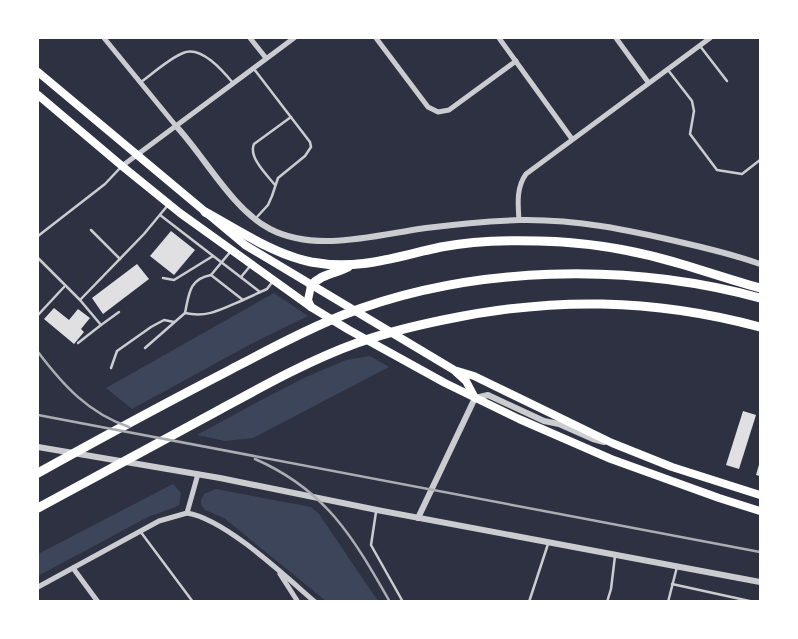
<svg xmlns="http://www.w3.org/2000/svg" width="798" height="639" font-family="Commissioner,sans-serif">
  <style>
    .green { fill: #3c4559 }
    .building { fill: #e0e0e3 }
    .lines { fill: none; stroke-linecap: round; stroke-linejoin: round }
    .service { stroke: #caccd0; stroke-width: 2.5 }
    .minor { stroke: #caccd0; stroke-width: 5 }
    .tertiary { stroke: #caccd0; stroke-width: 6 }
    .primary { stroke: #fff; stroke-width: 8 }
    .motorway { stroke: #fff; stroke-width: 9 }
    .rail { stroke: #abadb3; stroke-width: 2.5 }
  </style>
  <rect width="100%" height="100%" fill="#2d3142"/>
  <!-- green -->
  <g class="green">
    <polygon points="274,293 308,316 251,344 132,409 106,388"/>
    <polygon points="370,356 389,367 253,438 225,441 197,435 263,399 306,377 346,360"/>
    <polygon points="173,484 181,493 179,505 173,508 148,517 38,576 38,554"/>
    <polygon points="216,489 311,507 319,514 378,601 326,601 224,518 205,510 201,505 201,500 204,494"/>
  </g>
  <!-- building -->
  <g class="building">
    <polygon points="171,231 195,250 174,275 150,256"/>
    <polygon points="137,264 149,279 103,314 92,298"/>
    <polygon points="54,308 69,320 78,309 90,318 81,329 84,332 74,344 44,319"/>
    <polygon points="743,411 756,415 739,469 726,465"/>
    <polygon points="760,461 760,476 756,475"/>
  </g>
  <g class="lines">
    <!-- service -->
    <g class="service">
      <polyline points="700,46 727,81"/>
      <polyline points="254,69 310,142 311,147 305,156 278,178 272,196 268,205 256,218"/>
      <polyline points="668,70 692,101 694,111 690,134 717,170 742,174 760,160"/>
      <path d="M141,82c11,-8 29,-24 42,-29 18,-8 40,18 50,30"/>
      <path d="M275,185c-8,-10 -27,-28 -21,-41l37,-27"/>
      <polyline points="160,215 260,292"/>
      <polyline points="91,230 120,259"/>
      <polyline points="38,236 105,184 121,167"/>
      <polyline points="231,251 211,275 243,300 267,289 273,281"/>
      <polyline points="38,258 80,300 144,234 168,205"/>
      <polyline points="241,277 251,265"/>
      <polyline points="163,278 174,280 213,256"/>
      <path d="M185,313c4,-19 4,-34 26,-38"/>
      <polyline points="38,315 64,287"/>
      <polyline points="101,325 119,312"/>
      <polyline points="78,343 101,325 80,300"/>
      <path d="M145,348l40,-35c23,5 37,-4 58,-13"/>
      <polyline points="111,368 117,351 151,327 164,320 174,322"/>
      <polyline points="376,512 371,545 403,602"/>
      <polyline points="140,531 193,602"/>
      <polyline points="672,584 754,602"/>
      <polyline points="529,602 548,544"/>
      <polyline points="607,602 611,589 615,556"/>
      <polyline points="668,602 677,567"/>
    </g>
    <!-- minor -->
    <g class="minor">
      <polyline points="104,38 176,126"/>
      <polyline points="250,38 266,58"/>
      <polyline points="376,38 428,107 438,112 449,110 516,61"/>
      <polyline points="499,38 572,139"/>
      <polyline points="616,38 648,82"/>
      <polyline points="122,166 294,38"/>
      <path d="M519,220c-1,-16 -3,-32 7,-46l184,-136"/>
      <path d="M187,513c38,6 98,63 128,89"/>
      <polyline points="73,568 98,602"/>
      <polyline points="280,574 298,602"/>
      <polyline points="38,587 159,521 187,513 198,474"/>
    </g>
    <!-- tertiary -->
    <g class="tertiary">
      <path d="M176,126c29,31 56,83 94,103 46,24 106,6 156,-1 31,-4 62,-7 94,-8 56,-1 109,10 164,23 26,6 51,12 76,21"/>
      <polyline points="38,447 220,478 377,510 760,582"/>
      <polyline points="418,518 475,398 488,395 544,421 559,424 593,439 604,442"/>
    </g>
    <!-- primary -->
    <g class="primary">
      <polyline points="38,72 245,245 439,361 454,370 474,376 612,443 672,467 760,495"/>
      <polyline points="38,95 122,166 180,213 311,307 349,330 445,383 519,419 611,459 719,498 760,511"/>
      <polyline points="311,286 308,300 311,307"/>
      <polyline points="456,372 466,381 475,398"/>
    </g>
    <!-- motorway -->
    <g class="motorway">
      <path d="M205,212c33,18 68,42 106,50 48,9 83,-5 130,-15 32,-6 66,-7 98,-6 48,1 96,9 142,23 27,8 53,17 79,24"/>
      <path d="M311,286c10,-12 23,-12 37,-19"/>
      <path d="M38,473c63,-35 126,-69 190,-102 38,-20 75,-40 115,-56 128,-50 285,-53 417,-17"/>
      <path d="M38,508c61,-33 122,-66 183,-99 44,-24 89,-49 136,-66 28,-10 57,-17 86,-23 109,-23 209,-22 317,7"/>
    </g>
    <!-- rail -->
    <g class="rail">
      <path d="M38,352c25,33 50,61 91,75"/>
      <polyline points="38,415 760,552"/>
      <path d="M255,459c71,31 98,78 135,143"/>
    </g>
  </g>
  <!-- border -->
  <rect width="798" height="639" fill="none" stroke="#ffffff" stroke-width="78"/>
</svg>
